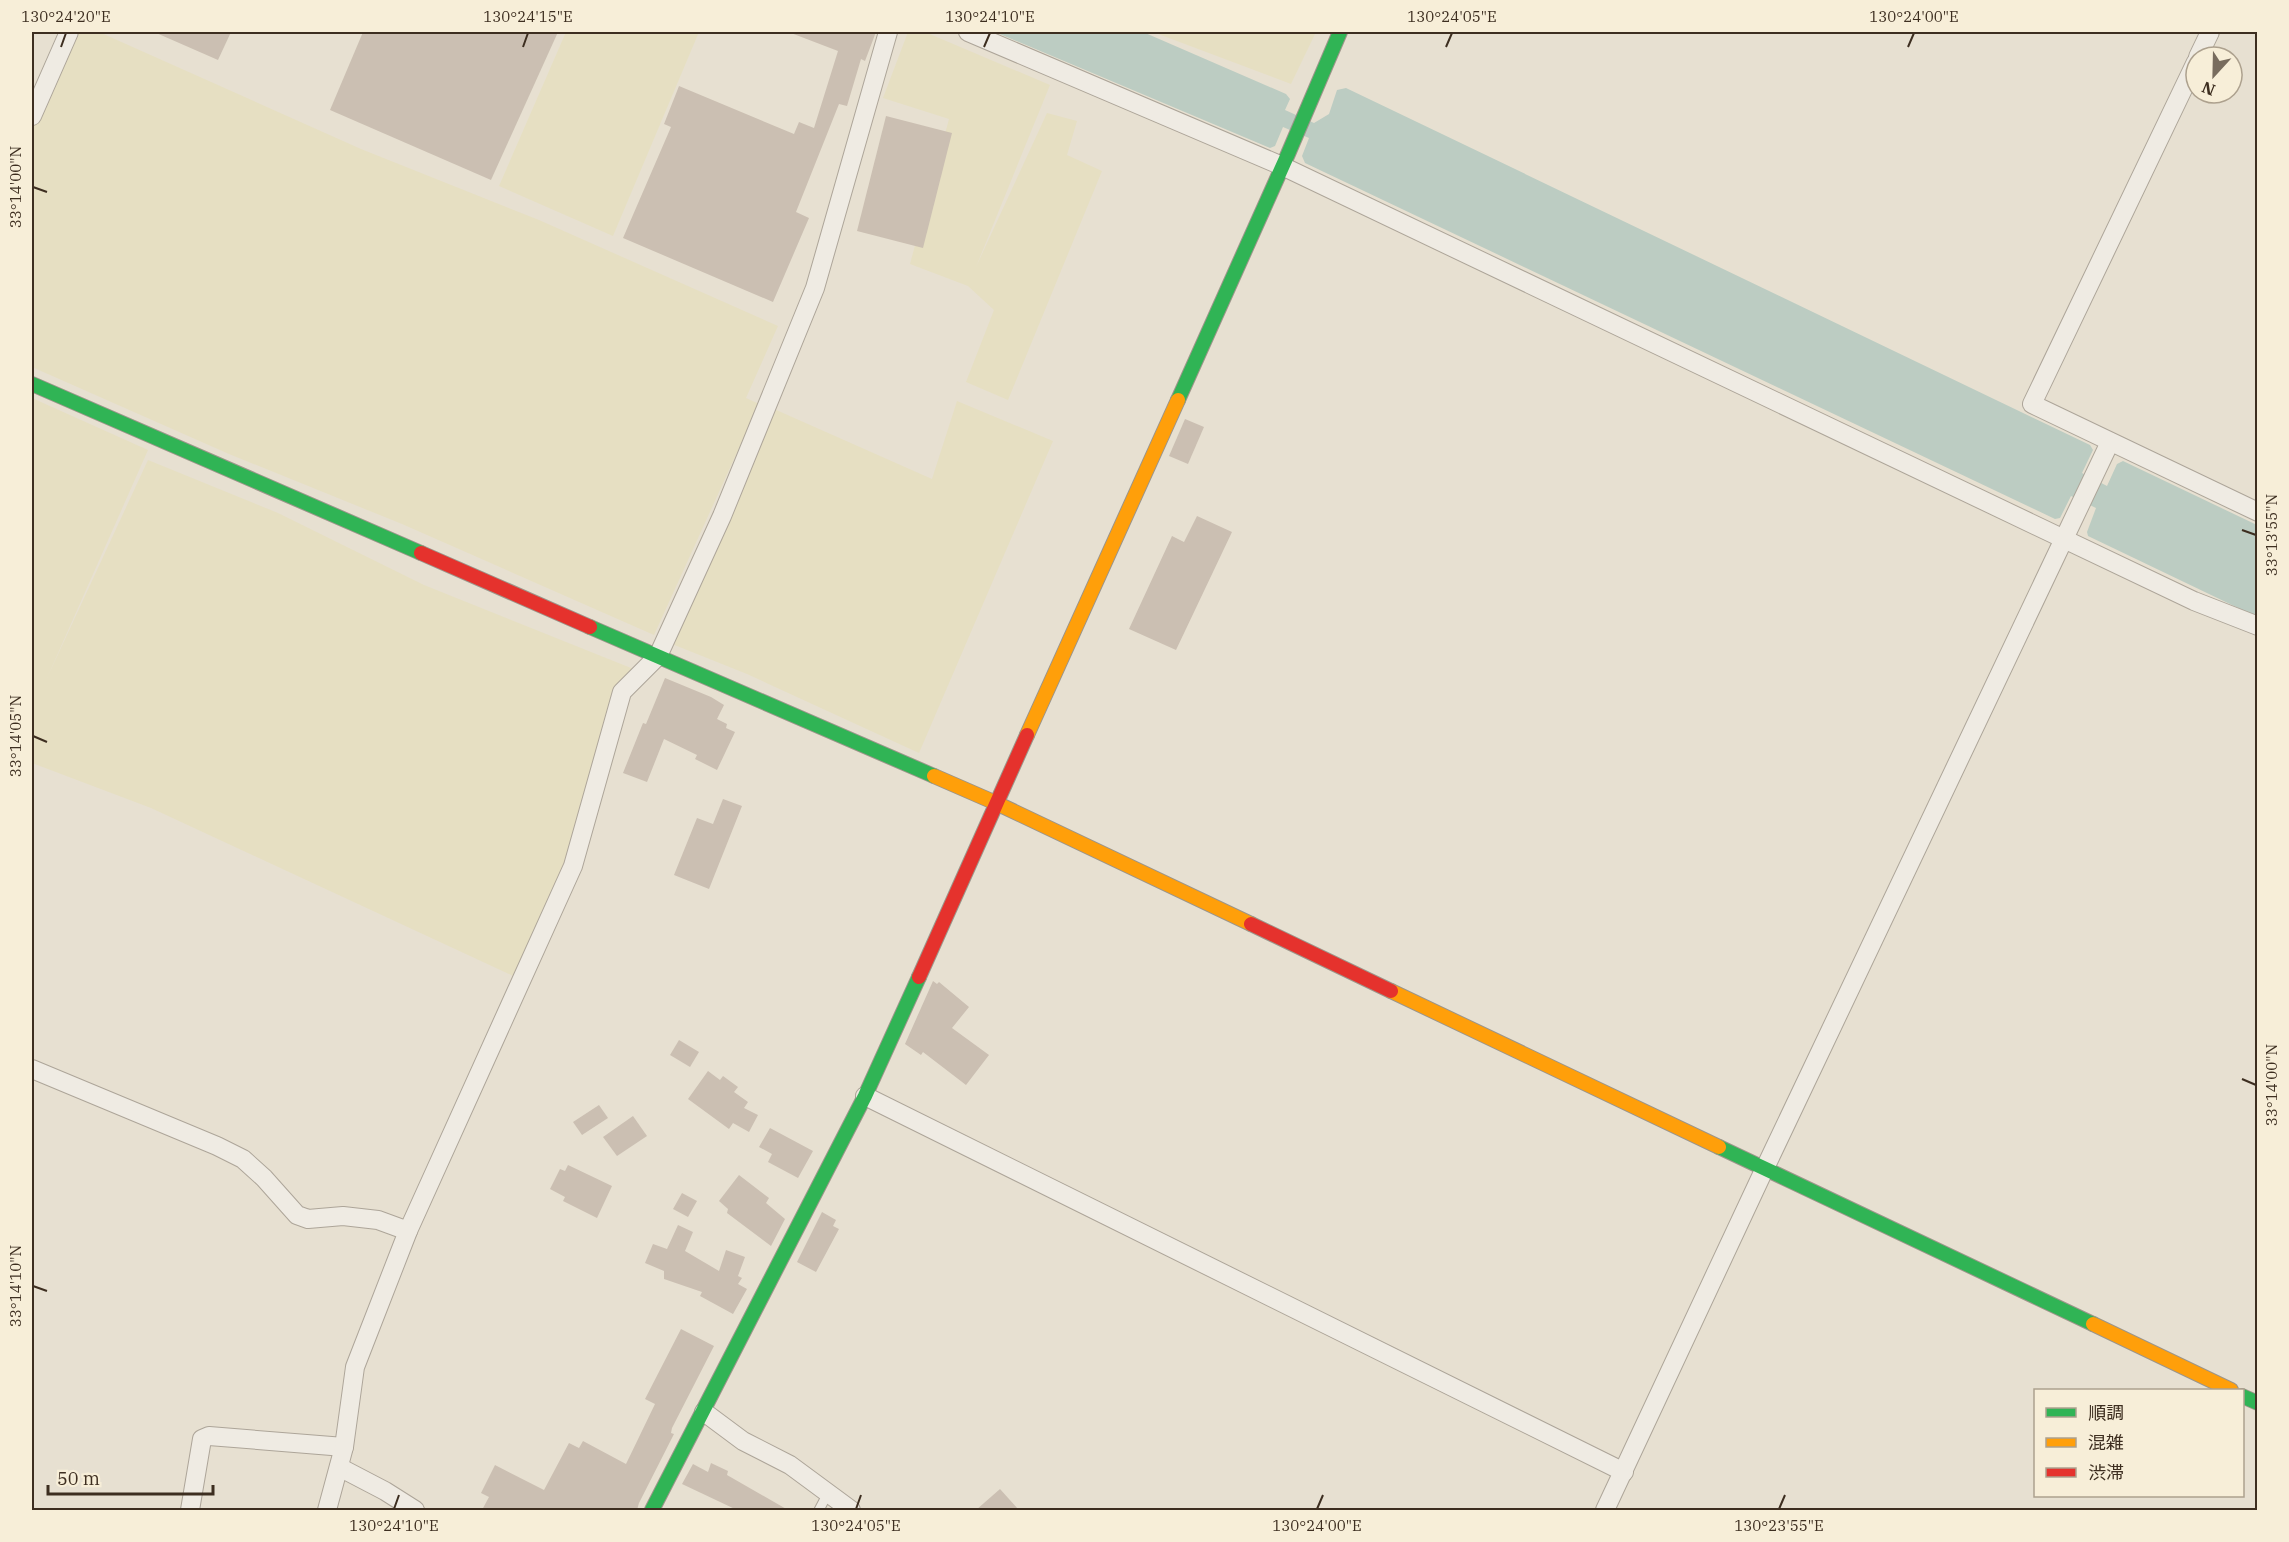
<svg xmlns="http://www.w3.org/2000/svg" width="2289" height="1542" font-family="'IBM Plex Serif','Noto Sans JP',serif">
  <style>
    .farmland { fill: #e6dfc2 }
    .water { fill: #bcccc2 }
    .building { fill: #cbbfb2 }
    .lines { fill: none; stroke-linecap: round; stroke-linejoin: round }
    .lane-casing { stroke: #ada599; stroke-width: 11 }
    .street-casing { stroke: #ada599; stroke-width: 20 }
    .fast-casing { stroke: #9c958a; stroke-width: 16 }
    .slow-casing { stroke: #9c958a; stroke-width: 16 }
    .jam-casing { stroke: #9c958a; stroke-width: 16 }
    .lane { stroke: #efebe3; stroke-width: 9 }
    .street { stroke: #efebe3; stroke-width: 18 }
    .fast { stroke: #30b455; stroke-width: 14 }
    .slow { stroke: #ff9f0a; stroke-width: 14 }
    .jam { stroke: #e5322d; stroke-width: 14 }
    .ticks { fill: none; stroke: #3d2e20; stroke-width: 2 }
    .neatline { fill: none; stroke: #3d2e20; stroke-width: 2 }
    .ticks-label { font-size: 15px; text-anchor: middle; fill: #3d2e20 }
  </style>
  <rect width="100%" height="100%" fill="#e7e0d1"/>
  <!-- farmland -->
  <g class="farmland">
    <polygon points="74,32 99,32 361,149 539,220 778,326 746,398 759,404 654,635 402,524 229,454 32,367 32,128"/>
    <polygon points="566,32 699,32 613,236 499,186"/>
    <polygon points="908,32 925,32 1050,85 976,267 1047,113 1077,121 1067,155 1102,171 1008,400 966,382 994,310 968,286 910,264 949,119 883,98"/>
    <polygon points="1153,32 1316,32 1291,84"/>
    <polygon points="32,398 148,450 47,678 148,460 278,513 424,585 641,672 622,692 573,866 522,980 151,808 32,763"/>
    <polygon points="957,401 1053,441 919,753 747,674 672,644 774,409 932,479"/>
  </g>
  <!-- water -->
  <polygon class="water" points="995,32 1143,32 1286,94 1290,99 1285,110 1314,123 1329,114 1337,90 1346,88 2090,445 2093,450 2082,473 2107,486 2117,464 2123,461 2257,525 2257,617 2088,536 2087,532 2096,508 2071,496 2060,518 2055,519 1305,163 1302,156 1309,138 1283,127 1275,146 1270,148"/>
  <!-- building -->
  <g class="building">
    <polygon points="154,32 231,32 218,60"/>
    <polygon points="363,32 558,32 491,180 330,110"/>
    <polygon points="791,32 876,32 865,61 861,59 847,106 839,104 796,212 809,218 773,302 623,238 671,127 664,124 679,86 794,134 799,122 814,128 838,51 791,33"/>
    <polygon points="886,116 952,133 923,248 857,231"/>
    <polygon points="1185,419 1204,427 1188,464 1169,456"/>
    <polygon points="1197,516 1232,532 1176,650 1129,629 1172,536 1184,542"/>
    <polygon points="665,678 711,697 724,705 717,719 727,724 726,728 735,732 717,770 695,759 697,755 664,739 647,782 623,773 643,723 646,724"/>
    <polygon points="723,799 742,806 709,889 674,875 697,818 713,824"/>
    <polygon points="933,981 937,984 939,982 969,1007 952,1028 989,1055 966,1085 923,1052 921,1055 905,1044"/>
    <polygon points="679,1040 699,1052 690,1067 670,1055"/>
    <polygon points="708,1071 720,1080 723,1076 738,1087 734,1092 748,1102 744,1108 758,1115 749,1132 733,1123 729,1129 688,1099"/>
    <polygon points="599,1105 608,1118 582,1135 573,1122"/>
    <polygon points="633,1116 647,1136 617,1156 603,1137"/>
    <polygon points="770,1128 813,1151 798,1178 768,1162 772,1154 759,1147"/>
    <polygon points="568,1165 612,1186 597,1218 563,1201 565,1197 550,1189 560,1169 565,1171"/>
    <polygon points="739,1175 769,1198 766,1203 785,1219 771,1246 727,1213 728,1209 719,1201"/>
    <polygon points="682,1193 697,1201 688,1217 673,1209"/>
    <polygon points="822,1212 836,1220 833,1226 839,1229 816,1272 797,1262"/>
    <polygon points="678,1225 693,1232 685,1251 719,1271 726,1250 745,1257 738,1276 742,1278 738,1284 747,1289 733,1314 700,1296 702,1292 664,1279 664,1271 645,1263 653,1244 667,1249"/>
    <polygon points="681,1329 714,1346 672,1428 671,1433 674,1434 639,1503 637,1510 482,1510 489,1497 481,1493 495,1465 544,1490 569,1443 579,1448 583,1441 626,1464 655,1404 645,1399"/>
    <polygon points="711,1463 728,1471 727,1475 788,1510 737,1510 682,1484 693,1464 708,1472"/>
    <polygon points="1000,1489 1019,1510 976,1510"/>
  </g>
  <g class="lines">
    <defs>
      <polyline id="lane" points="819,1510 828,1493"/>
      <g id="street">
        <polyline points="968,32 1282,166 2194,601 2258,626"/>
        <polyline points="2198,57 2210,32"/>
        <polyline points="2196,62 2032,404 2258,512"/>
        <polyline points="32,116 69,32"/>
        <polyline points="32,1069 217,1146 243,1159 264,1178 297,1215 308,1219 343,1216 378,1220 408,1231"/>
        <polyline points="865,1096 1624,1472"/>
        <polyline points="704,1412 743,1441 790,1465 851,1510"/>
        <polyline points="339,1467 385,1491 415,1510"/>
        <polyline points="190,1510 202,1439 209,1436 344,1447"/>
        <polyline points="327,1510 344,1447 355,1367 408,1231 573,866 622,692 658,656 722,516 815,288 888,32"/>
        <polyline points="1605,1510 1765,1168 2110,442"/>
      </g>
      <g id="fast">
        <polyline points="32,384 421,553"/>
        <polyline points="1178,400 1288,154 1340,32"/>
        <polyline points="590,627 934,776"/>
        <polyline points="1719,1147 2093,1324"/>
        <polyline points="2242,1396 2258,1403"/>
        <polyline points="652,1510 865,1096 919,977"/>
      </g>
      <g id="slow">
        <polyline points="1027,735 1178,400"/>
        <polyline points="934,776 996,803 1251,924"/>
        <polyline points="1391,991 1719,1147"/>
        <polyline points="2093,1324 2231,1390"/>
      </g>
      <g id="jam">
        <polyline points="421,553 590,627"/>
        <polyline points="1251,924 1391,991"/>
        <polyline points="919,977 1027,735"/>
      </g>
    </defs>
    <!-- lane casing -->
    <use href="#lane" class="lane-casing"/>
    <!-- street casing -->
    <use href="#street" class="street-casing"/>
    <!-- fast casing -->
    <use href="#fast" class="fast-casing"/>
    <!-- slow casing -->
    <use href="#slow" class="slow-casing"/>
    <!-- jam casing -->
    <use href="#jam" class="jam-casing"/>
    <!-- lane -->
    <use href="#lane" class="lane"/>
    <!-- street -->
    <use href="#street" class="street"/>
    <!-- fast -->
    <use href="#fast" class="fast"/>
    <!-- slow -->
    <use href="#slow" class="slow"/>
    <!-- jam -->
    <use href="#jam" class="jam"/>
  </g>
  <!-- ticks -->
  <path class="ticks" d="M61,47l5,-14M523,47l5,-14M984,47l6,-14M1446,47l6,-14M1908,47l6,-14M33,187l14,5M2242,530l14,5M33,736l14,6M2242,1079l14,6M33,1286l14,5M394,1509l5,-14M856,1509l5,-14M1317,1509l6,-14M1779,1509l6,-14"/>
  <!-- border -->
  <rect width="2289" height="1542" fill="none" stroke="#f7eed8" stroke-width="66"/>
  <!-- legend -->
  <rect x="2034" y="1389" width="210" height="108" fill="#f7eed8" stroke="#ada18e" stroke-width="1.5"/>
  <rect x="2046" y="1408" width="30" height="9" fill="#30b455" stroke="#ada18e" stroke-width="1.5"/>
  <text x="2088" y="1419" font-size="18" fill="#3d2e20">順調</text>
  <rect x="2046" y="1438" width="30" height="9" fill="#ff9f0a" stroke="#ada18e" stroke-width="1.5"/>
  <text x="2088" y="1449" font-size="18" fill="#3d2e20">混雑</text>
  <rect x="2046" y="1468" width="30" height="9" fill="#e5322d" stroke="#ada18e" stroke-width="1.5"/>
  <text x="2088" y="1479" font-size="18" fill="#3d2e20">渋滞</text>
  <!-- north arrow -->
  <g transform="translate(2214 75) rotate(202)"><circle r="28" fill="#f7eed8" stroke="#ada18e" stroke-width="1.5"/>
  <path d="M0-4.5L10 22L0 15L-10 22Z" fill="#786c5e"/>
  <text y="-9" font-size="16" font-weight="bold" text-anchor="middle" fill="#3d2e20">N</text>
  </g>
  <!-- scale -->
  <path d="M48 1485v9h165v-9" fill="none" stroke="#3d2e20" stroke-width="3"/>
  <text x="57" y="1485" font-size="18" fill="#3d2e20" stroke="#f7eed8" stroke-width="4.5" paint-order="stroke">50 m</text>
  <rect x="33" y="33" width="2223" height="1476" class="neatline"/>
  <g class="ticks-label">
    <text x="66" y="22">130°24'20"E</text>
    <text x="528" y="22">130°24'15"E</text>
    <text x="990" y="22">130°24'10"E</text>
    <text x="1452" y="22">130°24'05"E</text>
    <text x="1914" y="22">130°24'00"E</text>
    <text transform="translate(16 187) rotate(-90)" y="5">33°14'00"N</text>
    <text transform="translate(2272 535) rotate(-90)" y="5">33°13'55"N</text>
    <text transform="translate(16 736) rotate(-90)" y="5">33°14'05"N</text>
    <text transform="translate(2272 1085) rotate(-90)" y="5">33°14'00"N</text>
    <text transform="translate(16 1286) rotate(-90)" y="5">33°14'10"N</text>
    <text x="394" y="1531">130°24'10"E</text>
    <text x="856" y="1531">130°24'05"E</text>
    <text x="1317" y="1531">130°24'00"E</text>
    <text x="1779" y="1531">130°23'55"E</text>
  </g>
</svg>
